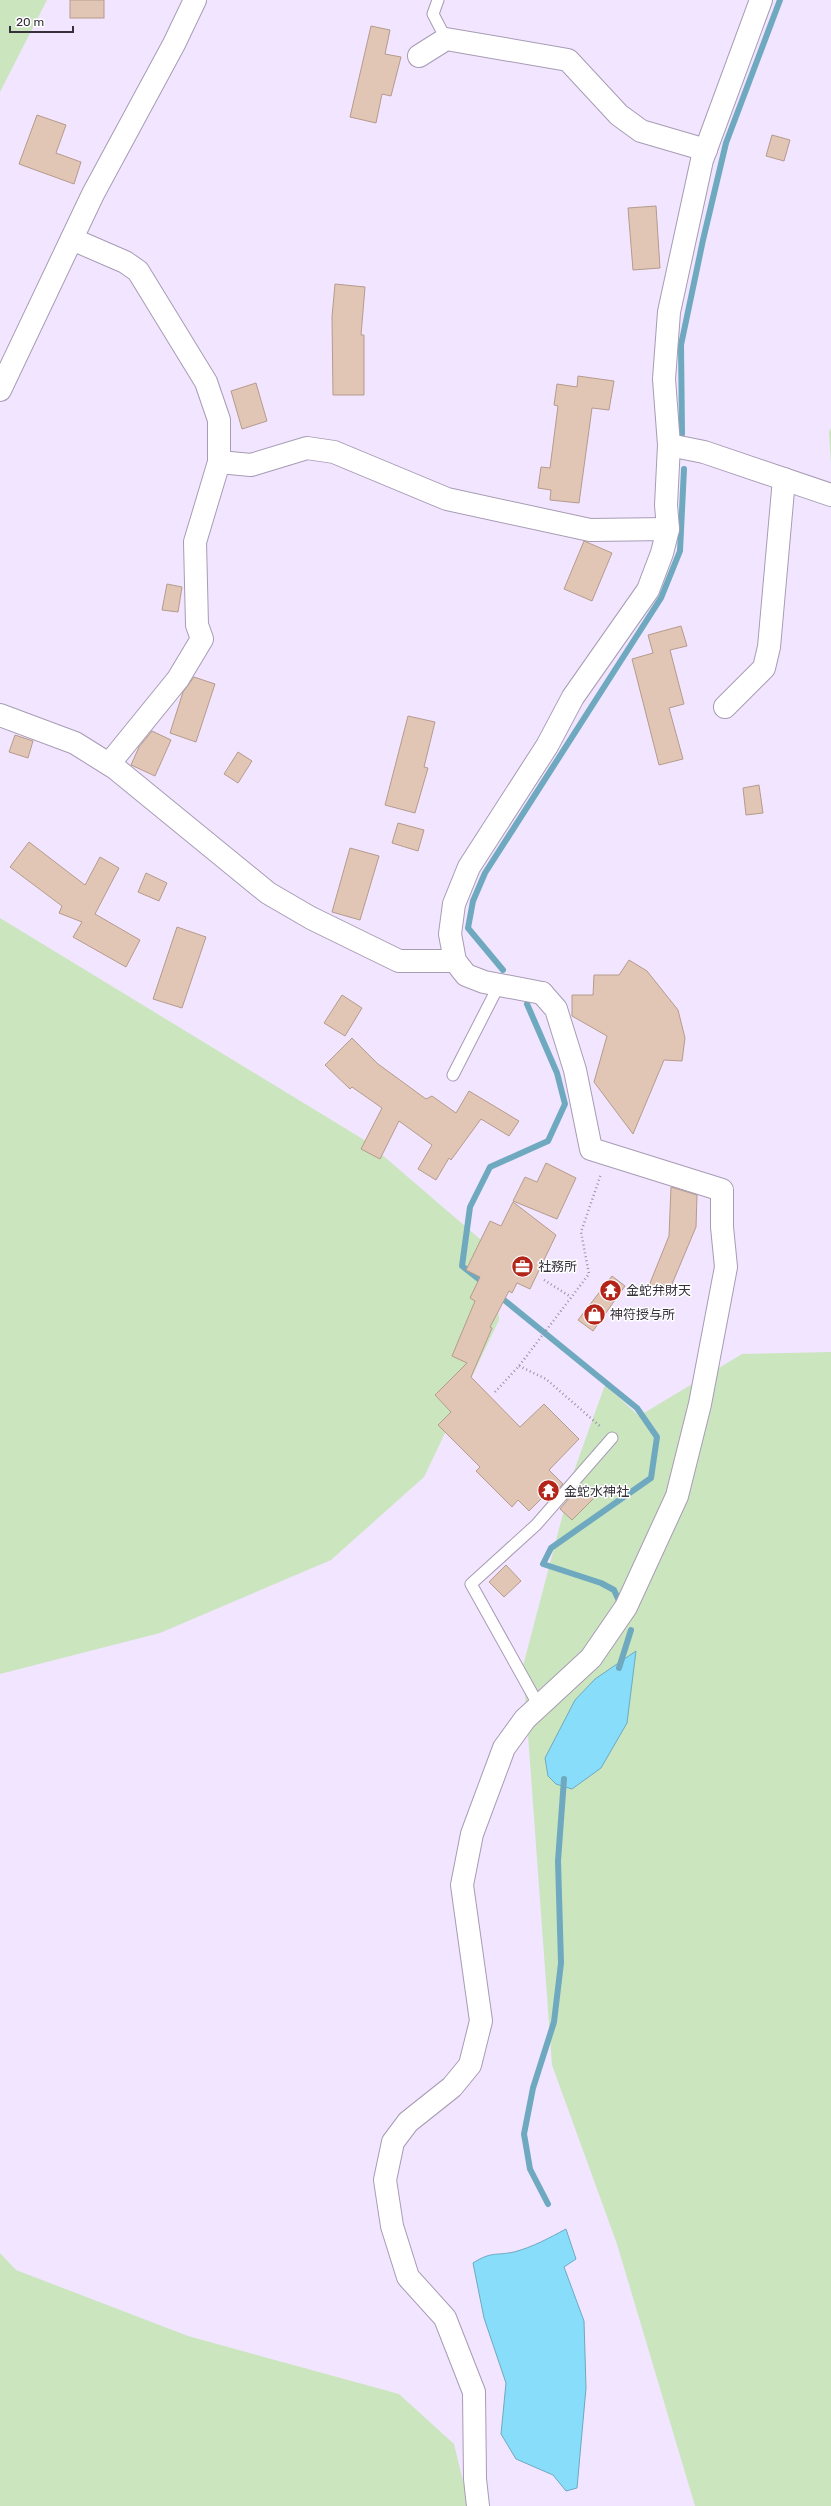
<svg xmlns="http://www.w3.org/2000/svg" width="831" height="2506" font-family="Rubik,'Noto Sans JP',sans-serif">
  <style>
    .green { fill: #cbe5bf }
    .water { fill: #88ddfa; stroke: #6fa9c0 }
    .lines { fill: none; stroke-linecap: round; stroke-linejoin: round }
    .stream { stroke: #6fa9c0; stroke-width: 6 }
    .building { fill: #e1c6b6; stroke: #b59b8c }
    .service-casing { stroke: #a79cb4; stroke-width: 13 }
    .minor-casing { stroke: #a79cb4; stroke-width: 24 }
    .tertiary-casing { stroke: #a79cb4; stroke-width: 24 }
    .path { stroke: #9c92a5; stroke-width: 2.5; stroke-dasharray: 1 3; stroke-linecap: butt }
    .service { stroke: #fff; stroke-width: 11 }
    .minor { stroke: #fff; stroke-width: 22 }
    .tertiary { stroke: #fff; stroke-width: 22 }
    .labels { text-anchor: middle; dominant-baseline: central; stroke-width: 3; stroke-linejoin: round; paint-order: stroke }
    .poi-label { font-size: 13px; fill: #35303a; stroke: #fff; text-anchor: start }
  </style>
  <rect width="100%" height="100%" fill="#f2e5ff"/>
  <!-- green -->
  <g class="green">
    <polygon points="0,0 47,0 0,92"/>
    <polygon points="831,428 831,464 829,432"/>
    <polygon points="0,918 366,1141 494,1251 499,1320 424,1477 331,1560 160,1633 0,1674"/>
    <polygon points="831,1352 831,2506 695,2506 617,2244 552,2065 523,1666 575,1468 605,1385 639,1416 742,1354"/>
    <polygon points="0,2253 16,2270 188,2336 399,2394 454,2444 469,2506 0,2506"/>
  </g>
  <!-- water -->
  <g class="water">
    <polygon points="636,1651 627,1723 601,1768 572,1789 556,1784 548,1776 545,1758 575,1700 595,1679"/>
    <path d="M566,2229l10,30 -12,8 20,54 2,67 -9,100 -11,3 -13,-16 -37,-16 -15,-25 5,-51 -22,-65 -11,-55c19,-12 22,-7 41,-11 19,-5 35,-14 52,-23z"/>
  </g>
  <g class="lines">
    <!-- stream -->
    <g class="stream">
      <polyline points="682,434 681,345 703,240 726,143 780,0"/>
      <polyline points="503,970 468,928 473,901 485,873 661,598 680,551 684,469"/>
      <polyline points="485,1284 462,1266 470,1207 490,1167 548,1141 565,1104 557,1073 527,1004"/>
      <polyline points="498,1295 637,1408 657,1437 651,1478 551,1548 543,1564 601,1583 614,1590 620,1603"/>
      <polyline points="619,1668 631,1630"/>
      <polyline points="548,2204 530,2169 524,2134 533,2088 554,2022 561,1963 558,1861 564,1779"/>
    </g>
  </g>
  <!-- building -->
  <g class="building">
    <rect x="70" y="0" width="34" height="18"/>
    <polygon points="371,26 390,30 385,54 401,57 391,96 382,94 376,123 350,117"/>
    <polygon points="37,115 66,125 56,153 81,162 74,184 19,164"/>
    <polygon points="772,135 790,140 784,161 766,156"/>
    <polygon points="656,206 660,268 633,270 628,208"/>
    <polygon points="335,284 365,287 361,335 364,335 364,395 333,395 332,317"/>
    <polygon points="578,376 614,381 609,410 592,408 579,503 550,500 551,490 538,488 541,467 550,468 558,406 554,405 557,384 577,387"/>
    <polygon points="256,383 267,421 242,429 231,391"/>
    <polygon points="584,541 612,553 592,601 564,589"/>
    <polygon points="167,584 182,587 178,612 162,610"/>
    <polygon points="681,626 687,646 670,650 684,704 669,708 683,759 659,765 632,659 653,653 648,635"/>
    <polygon points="194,677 215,684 196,742 170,733 183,692"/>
    <polygon points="408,716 435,722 424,767 428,768 415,813 385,805"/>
    <polygon points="152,731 171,740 155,776 131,765 139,747"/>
    <polygon points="15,735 33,741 28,758 9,752"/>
    <polygon points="238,752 252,761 238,783 224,774"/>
    <polygon points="759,785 763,813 746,815 743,788"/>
    <polygon points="398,823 424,830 418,851 392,843"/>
    <polygon points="29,842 85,885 100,857 119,868 95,914 140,940 126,967 73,937 82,922 59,913 62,906 10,867"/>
    <polygon points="350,848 379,856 360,920 332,912"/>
    <polygon points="146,873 167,883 159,901 138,892"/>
    <polygon points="177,927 206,937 182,1008 153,999"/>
    <polygon points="629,960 647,971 678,1010 685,1038 682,1061 664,1060 633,1134 594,1082 607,1036 572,1016 572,995 593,995 594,975 619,975"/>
    <polygon points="342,995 362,1008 345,1036 324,1023"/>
    <polygon points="352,1038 378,1064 426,1099 432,1096 456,1113 469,1091 519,1121 509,1136 481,1119 451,1160 449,1158 436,1180 418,1169 432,1145 399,1121 380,1159 361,1149 382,1108 352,1087 350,1089 325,1065"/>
    <polygon points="546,1163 576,1178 557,1219 513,1201 525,1177 537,1182"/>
    <polygon points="671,1187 697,1195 696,1227 667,1296 648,1288 669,1236"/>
    <polygon points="513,1202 556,1235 530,1289 517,1283 512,1293 509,1291 490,1327 492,1328 471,1377 520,1427 544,1404 579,1439 549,1470 563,1484 550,1499 546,1494 529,1511 518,1500 512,1507 476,1471 480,1467 438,1425 451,1412 435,1395 467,1363 452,1356 475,1301 470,1298 480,1277 466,1270 490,1221 501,1226"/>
    <polygon points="612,1276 625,1286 593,1331 578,1320"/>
    <polygon points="580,1485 594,1498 572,1520 560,1509"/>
    <polygon points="506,1565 521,1581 504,1597 489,1582"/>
  </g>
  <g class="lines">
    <defs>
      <g id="service">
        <polyline points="438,0 433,14 446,39"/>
        <polyline points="453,1075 499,985"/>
        <polyline points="539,1706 471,1584 536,1525 612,1438"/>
      </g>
      <g id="minor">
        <polyline points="419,56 446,39 568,60 619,115 641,131 706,150"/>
        <polyline points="72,239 125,262 138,271 206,382 219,420 219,462 195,542 197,625 202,639 178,679 109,764"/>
        <polyline points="0,390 93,194 174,44 195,0"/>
        <polyline points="669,445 704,452 831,495"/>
        <polyline points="219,462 251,465 307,448 334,452 447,499 590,530 668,529"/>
        <polyline points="725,707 764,668 769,647 784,479"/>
        <polyline points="0,715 75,743 115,768 268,893 311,918 399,961 455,961"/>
        <polyline points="478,2506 475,2479 474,2392 445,2318 408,2277 392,2226 385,2180 393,2142 408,2122 452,2087 470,2065 481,2021 462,1885 472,1834 504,1748 525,1719 591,1658 626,1607 677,1496 700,1404 726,1267 722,1227 722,1190 591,1149 575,1070 556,1009 542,993"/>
      </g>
      <polyline id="tertiary" points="542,993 484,982 466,975 455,961 450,934 454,904 469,867 547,746 573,697 648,590 662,553 668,529 666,505 669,445 664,379 669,312 702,160 761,0"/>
    </defs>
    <!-- service casing -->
    <use href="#service" class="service-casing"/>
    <!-- minor casing -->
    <use href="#minor" class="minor-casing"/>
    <!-- tertiary casing -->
    <use href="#tertiary" class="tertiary-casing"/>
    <!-- path -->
    <g class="path">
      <polyline points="544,1280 571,1297"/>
      <polyline points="519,1366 546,1379 601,1427"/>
      <polyline points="495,1392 519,1366 589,1274 581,1232 601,1174"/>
    </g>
    <!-- service -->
    <use href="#service" class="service"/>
    <!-- minor -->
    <use href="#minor" class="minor"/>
    <!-- tertiary -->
    <use href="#tertiary" class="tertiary"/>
  </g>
  <!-- icons -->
  <defs>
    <symbol id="office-disc" viewBox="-11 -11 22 22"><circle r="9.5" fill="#b32419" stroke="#fff"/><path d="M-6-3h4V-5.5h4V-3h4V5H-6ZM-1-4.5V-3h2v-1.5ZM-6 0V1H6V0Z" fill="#fff"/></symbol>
    <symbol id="temple-disc" viewBox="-11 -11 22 22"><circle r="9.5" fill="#b32419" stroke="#fff"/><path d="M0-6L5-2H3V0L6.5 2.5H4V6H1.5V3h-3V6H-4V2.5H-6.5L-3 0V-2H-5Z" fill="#fff"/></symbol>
    <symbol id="shop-disc" viewBox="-11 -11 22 22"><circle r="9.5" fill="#b32419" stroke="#fff"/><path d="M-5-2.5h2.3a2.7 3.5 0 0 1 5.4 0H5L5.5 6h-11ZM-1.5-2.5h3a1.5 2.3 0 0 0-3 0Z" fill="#fff"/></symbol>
  </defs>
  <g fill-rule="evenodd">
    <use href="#office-disc" x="510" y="1254" width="25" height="25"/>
    <use href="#temple-disc" x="598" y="1278" width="25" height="25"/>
    <use href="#shop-disc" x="582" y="1302" width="25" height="25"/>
    <use href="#temple-disc" x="536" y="1478" width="25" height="25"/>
  </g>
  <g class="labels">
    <!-- poi labels -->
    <g class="poi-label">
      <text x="538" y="1266">社務所</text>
      <text x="626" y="1290">金蛇弁財天</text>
      <text x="610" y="1314">神符授与所</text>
      <text x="564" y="1491">金蛇水神社</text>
    </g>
  </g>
  <!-- scale -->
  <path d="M10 26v6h63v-6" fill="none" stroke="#35303a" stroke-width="2"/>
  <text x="16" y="26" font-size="12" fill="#35303a" stroke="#ffffff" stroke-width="3" paint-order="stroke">20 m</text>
</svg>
